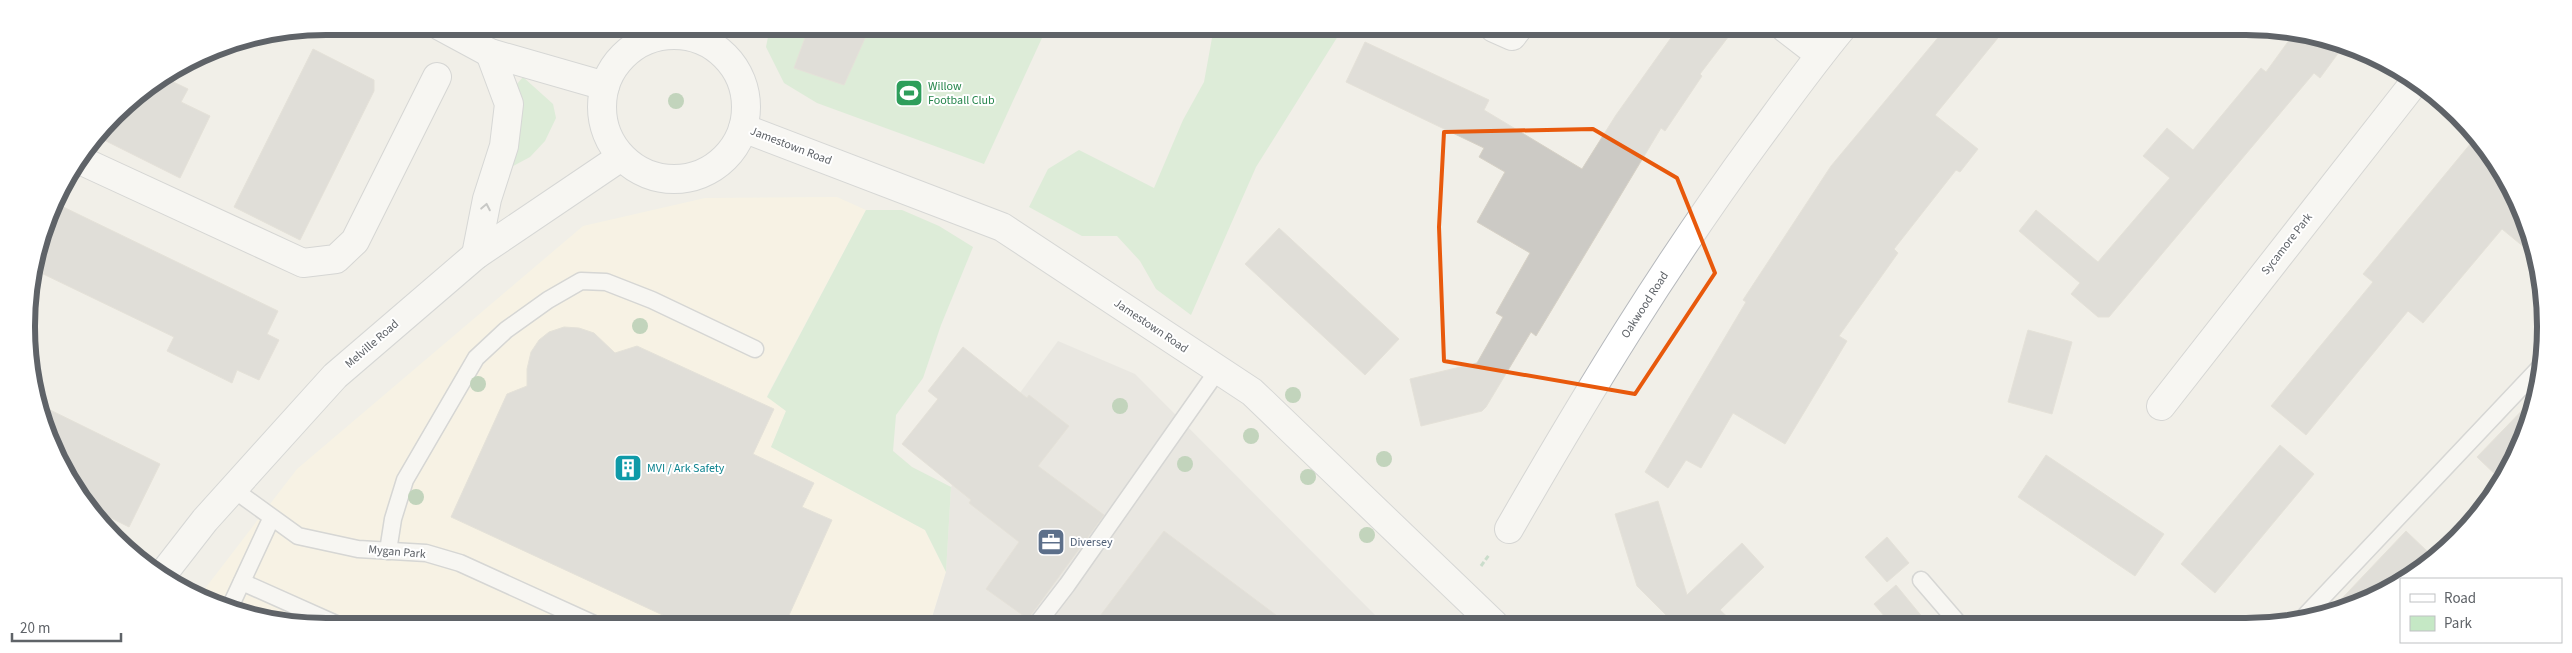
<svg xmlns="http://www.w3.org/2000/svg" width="2572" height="653" font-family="'Source Sans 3',sans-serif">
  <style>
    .commercial { fill: #fef7e0 }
    .industrial { fill: #e0deda }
    .green { fill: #c5e8c5 }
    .building { fill: #cccac5; stroke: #d6d1c6 }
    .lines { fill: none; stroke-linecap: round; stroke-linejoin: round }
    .lane-casing { stroke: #b5b8bc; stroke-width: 19 }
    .street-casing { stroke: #b5b8bc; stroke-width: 30 }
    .secondary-casing { stroke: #b6babf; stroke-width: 30 }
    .path { stroke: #9cc7a9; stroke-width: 3; stroke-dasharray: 5 2.5; stroke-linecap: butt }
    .lane { stroke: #fff; stroke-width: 16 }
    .street { stroke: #fff; stroke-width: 28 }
    .secondary { stroke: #fff; stroke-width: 28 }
    .tree { fill: #89b387 }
    .oneway { stroke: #979a9d }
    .marked { fill: none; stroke: #e8590c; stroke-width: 4; stroke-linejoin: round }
    .labels { text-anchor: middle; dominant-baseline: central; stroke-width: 4; stroke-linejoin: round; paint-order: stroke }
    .leisure-label { font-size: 12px; fill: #27864d; stroke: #fff; text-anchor: start }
    .street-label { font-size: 12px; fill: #5f6368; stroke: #fff }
    .culture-label { font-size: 12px; fill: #0d838f; stroke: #fff; text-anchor: start }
    .service-label { font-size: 12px; fill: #4e5e75; stroke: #fff; text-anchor: start }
    .rim { fill: none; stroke: #5f6368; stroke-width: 6 }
  </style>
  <rect width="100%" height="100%" fill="#f1efe8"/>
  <!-- commercial -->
  <polygon class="commercial" points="837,197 866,210 767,396 786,411 771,447 925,530 946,572 930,624 287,624 200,595 297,469 583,226 705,198"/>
  <!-- industrial -->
  <polygon class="industrial" points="1058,341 1135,374 1384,624 930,624 946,572 951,487"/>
  <!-- green -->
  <g class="green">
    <polygon points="770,27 1047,27 984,164 817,103 784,83 766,47"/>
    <polygon points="1214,27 1343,28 1256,167 1191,315 1156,289 1140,261 1117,236 1082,236 1029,207 1048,169 1079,150 1154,188 1183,120 1204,82"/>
    <polygon points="523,77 553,104 556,118 545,141 530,157 504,171 521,116 517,84"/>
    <polygon points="866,210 902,210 939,226 973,247 941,325 923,378 896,415 893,451 912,467 951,487 946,572 925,530 771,447 786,411 767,397"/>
  </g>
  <!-- building -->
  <g class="building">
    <polygon points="809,27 870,27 844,85 794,68"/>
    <polygon points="1678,28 1735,28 1700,74 1702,76 1665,131 1661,128 1536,336 1531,332 1486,407 1482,411 1421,426 1410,379 1477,363 1503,317 1496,313 1530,253 1477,222 1505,172 1479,157 1484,148 1346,82 1365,42 1489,100 1484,110 1582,169 1616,115"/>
    <polygon points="1946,28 2006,28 1935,115 1978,149 1960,172 1956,170 1894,249 1898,253 1839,336 1847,341 1785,444 1733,413 1701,468 1686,460 1668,488 1645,472 1746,302 1743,300 1831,166"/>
    <polygon points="2295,32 2342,48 2320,78 2314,73 2109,317 2098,317 2071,294 2080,283 2019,231 2036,210 2098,262 2170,178 2143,156 2167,128 2193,150 2261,68 2266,72"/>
    <polygon points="313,49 374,80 374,91 300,240 234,207"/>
    <polygon points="165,78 188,89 181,102 210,116 180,178 100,138 128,101"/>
    <polygon points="2476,137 2484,144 2536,249 2536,257 2502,229 2423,323 2408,311 2306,435 2271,406 2373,282 2363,274"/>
    <polygon points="55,203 278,311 267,334 279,340 259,380 237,370 232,383 167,351 174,337 37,271"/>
    <polygon points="1279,228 1399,339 1365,375 1245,264"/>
    <polygon points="564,327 579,328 594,333 615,353 637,346 774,409 753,454 814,483 802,507 832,520 785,624 682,624 451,517 507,394 527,386 527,369 531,352 539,340 549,332"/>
    <polygon points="2028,330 2072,342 2052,414 2008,402"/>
    <polygon points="963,347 1027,398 1029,395 1069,426 1038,466 1104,515 1028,619 986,589 1019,542 969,503 971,500 902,444 938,399 928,391"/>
    <polygon points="2534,398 2515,460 2499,478 2477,457"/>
    <polygon points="40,405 160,464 129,527 87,506 42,423"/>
    <polygon points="2280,445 2314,474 2215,593 2181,564"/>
    <polygon points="2046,455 2164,534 2135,576 2018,497"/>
    <polygon points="1658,501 1687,595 1742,543 1764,567 1720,610 1735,624 1657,624 1666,615 1637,586 1615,514"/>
    <polygon points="1164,531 1288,624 1094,624"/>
    <polygon points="2406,531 2430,554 2416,568 2378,596 2330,611"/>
    <polygon points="1887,537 1909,563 1887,582 1865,557"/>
    <polygon points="1896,585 1928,624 1891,624 1874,604"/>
  </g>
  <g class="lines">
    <defs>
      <g id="lane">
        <polyline points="233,489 298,536 358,549 426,553 460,563 594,624"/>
        <polyline points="388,551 393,519 405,480 476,358 506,330 548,300 581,281 606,282 652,300 755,349"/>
        <polyline points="1921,580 1959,624"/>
        <polyline points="242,582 336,624"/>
        <polyline points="231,605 271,519"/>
        <polyline points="2302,619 2543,364"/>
        <polyline points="1037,624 1067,585 1218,370"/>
      </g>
      <g id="street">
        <polyline points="1494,28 1512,36 1518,28"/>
        <polyline points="1785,28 1820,55"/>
        <polyline points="82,161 303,263 336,259 355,241 437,77"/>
        <polyline points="2161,406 2414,83"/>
        <path d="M1509,529c77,-134 157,-265 248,-389 28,-38 55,-76 85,-112"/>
      </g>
      <g id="secondary">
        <polyline points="440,26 490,53 605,86"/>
        <circle cx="674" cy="107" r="72"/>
        <polyline points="743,128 1002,227 1252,392 1494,624"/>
        <polyline points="476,255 487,199 504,146 509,104 490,53"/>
        <polyline points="163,574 205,520 335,376 476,255 621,157"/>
      </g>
    </defs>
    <!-- lane casing -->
    <use href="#lane" class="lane-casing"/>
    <!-- street casing -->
    <use href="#street" class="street-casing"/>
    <!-- secondary casing -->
    <use href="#secondary" class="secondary-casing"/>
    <!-- path -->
    <polyline class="path" points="1481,566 1489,555"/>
    <!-- lane -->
    <use href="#lane" class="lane"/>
    <!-- street -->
    <use href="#street" class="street"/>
    <!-- secondary -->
    <use href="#secondary" class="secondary"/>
  </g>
  <!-- trees -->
  <g class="tree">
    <circle cx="676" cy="101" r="8"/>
    <circle cx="640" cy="326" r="8"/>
    <circle cx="478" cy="384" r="8"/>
    <circle cx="1293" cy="395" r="8"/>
    <circle cx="1120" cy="406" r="8"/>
    <circle cx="1251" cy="436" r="8"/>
    <circle cx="1384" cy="459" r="8"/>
    <circle cx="1185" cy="464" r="8"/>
    <circle cx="1308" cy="477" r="8"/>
    <circle cx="416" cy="497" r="8"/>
    <circle cx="1367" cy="535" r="8"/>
  </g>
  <!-- one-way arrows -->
  <defs><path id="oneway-chevron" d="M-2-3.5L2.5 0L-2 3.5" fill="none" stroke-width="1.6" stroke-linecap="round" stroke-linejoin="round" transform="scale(1.25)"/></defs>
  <use class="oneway" href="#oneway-chevron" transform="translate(486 207) rotate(-79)"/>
  <!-- marked area -->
  <path d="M0 0H2572V653H0ZM1593,129l84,49 38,95 -80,121 -191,-33 -5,-134 5,-95z" fill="#f1efe8" fill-opacity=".55" fill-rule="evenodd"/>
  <path class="marked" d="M1593,129l84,49 38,95 -80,121 -191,-33 -5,-134 5,-95z"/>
  <!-- icons -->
  <defs>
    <symbol id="stadium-square" viewBox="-11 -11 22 22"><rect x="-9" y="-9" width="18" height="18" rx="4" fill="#2e9e5b" stroke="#fff"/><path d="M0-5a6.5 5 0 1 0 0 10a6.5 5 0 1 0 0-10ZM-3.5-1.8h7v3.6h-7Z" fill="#fff"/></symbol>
    <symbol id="building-square" viewBox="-11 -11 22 22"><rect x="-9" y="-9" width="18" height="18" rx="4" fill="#0f9aa8" stroke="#fff"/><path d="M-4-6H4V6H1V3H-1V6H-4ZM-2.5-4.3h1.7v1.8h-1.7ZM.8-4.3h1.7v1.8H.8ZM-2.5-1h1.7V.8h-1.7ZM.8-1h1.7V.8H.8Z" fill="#fff"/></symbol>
    <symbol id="office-square" viewBox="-11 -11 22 22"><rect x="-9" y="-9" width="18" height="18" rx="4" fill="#5c6f8a" stroke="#fff"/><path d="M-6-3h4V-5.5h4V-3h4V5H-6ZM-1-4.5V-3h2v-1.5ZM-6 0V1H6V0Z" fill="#fff"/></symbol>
  </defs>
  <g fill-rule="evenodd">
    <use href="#stadium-square" x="893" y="77" width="32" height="32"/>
    <use href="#building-square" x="612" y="452" width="32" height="32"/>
    <use href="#office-square" x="1035" y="526" width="32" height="32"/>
  </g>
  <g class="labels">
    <!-- leisure labels -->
    <g class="leisure-label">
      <text x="928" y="86">Willow<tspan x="928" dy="14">Football Club</tspan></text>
    </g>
    <!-- street labels -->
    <g class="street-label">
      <text transform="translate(791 146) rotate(21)">Jamestown Road</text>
      <text transform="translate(2287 244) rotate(-52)">Sycamore Park</text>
      <text transform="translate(1645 305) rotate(-57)">Oakwood Road</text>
      <text transform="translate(1151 326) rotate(34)">Jamestown Road</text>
      <text transform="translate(372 344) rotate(-41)">Melville Road</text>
      <text transform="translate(397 552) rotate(5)">Mygan Park</text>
    </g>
    <!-- culture labels -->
    <g class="culture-label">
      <text x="647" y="468">MVI / Ark Safety</text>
    </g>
    <!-- service labels -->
    <g class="service-label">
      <text x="1070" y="542">Diversey</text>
    </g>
  </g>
  <!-- crop -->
  <path d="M0 0H2572V653H0ZM326 35H2246A291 291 0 0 1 2537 326V327A291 291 0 0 1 2246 618H326A291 291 0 0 1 35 327V326A291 291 0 0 1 326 35Z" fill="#fff" fill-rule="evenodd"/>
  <path class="rim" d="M326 35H2246A291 291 0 0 1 2537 326V327A291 291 0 0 1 2246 618H326A291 291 0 0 1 35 327V326A291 291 0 0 1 326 35Z"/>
  <!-- legend -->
  <rect x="2400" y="578" width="162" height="65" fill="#ffffff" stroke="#bfc1c3"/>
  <rect x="2410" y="594" width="25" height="8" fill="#ffffff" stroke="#bfc1c3"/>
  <text x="2444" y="603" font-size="15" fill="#5f6368">Road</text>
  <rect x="2410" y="616" width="25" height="15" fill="#c5e8c5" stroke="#bfc1c3"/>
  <text x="2444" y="628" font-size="15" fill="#5f6368">Park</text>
  <!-- scale -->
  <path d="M12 633v8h109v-8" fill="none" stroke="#5f6368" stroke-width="2.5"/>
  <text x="20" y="633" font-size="15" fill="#5f6368" stroke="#ffffff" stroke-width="4" paint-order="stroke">20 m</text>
</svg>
